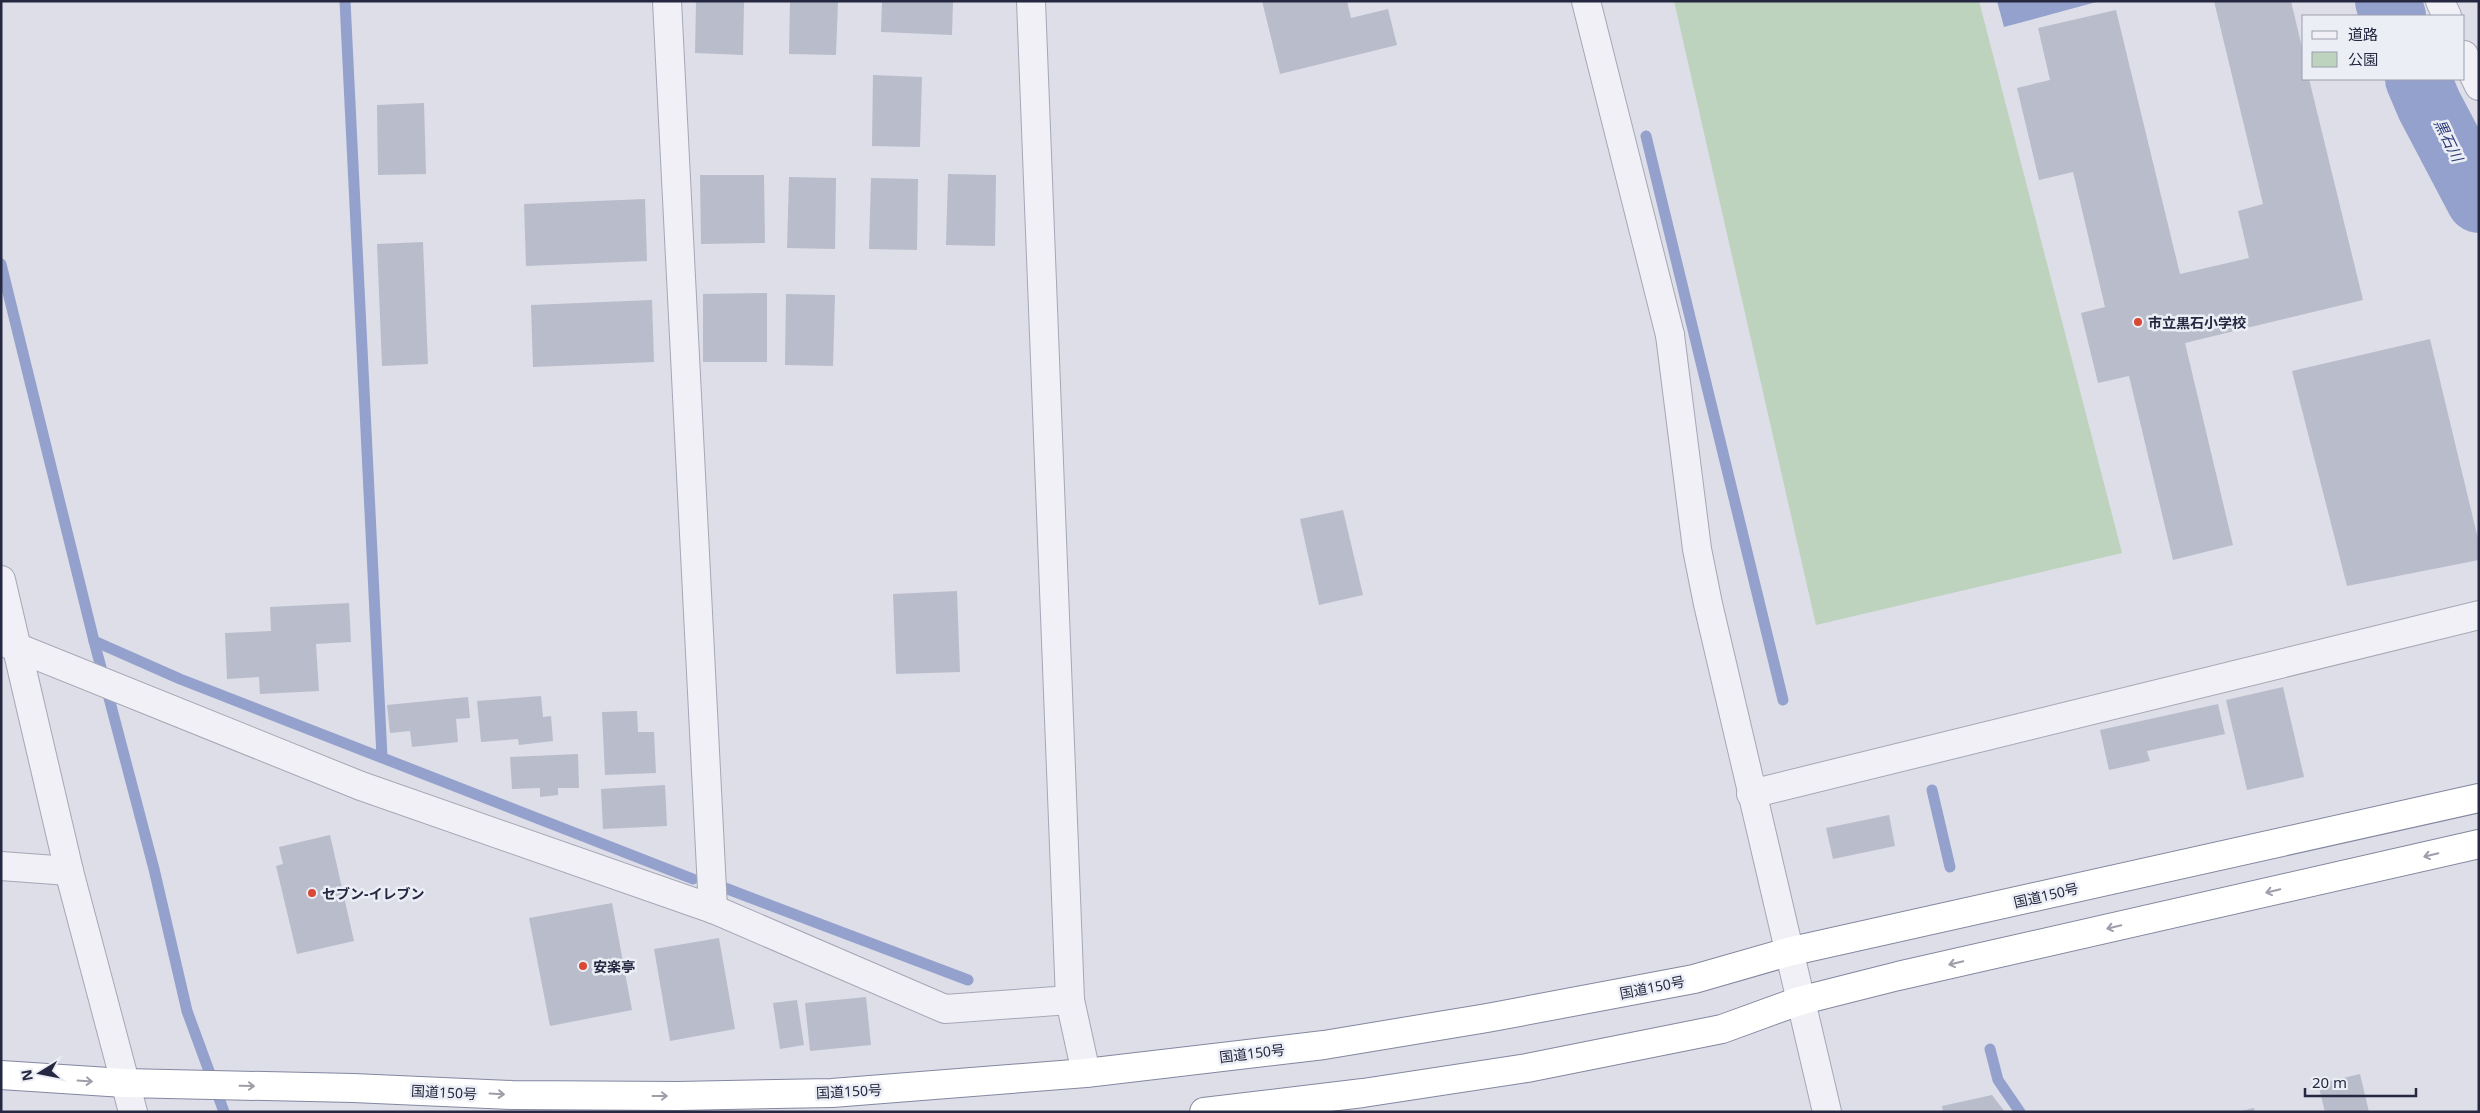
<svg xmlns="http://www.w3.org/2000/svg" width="2480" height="1113" font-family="'Noto Sans','Noto Sans JP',sans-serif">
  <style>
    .green { fill: #bdd3bd }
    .water { fill: #94a1cc }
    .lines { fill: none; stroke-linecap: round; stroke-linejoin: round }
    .stream { stroke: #94a1cc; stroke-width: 11 }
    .river { stroke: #94a1cc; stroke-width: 66 }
    .building { fill: #b9bccb }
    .minor-casing { stroke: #a6a7b6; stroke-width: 30 }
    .tertiary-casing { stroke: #a6a7b6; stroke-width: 30 }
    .trunk-casing { stroke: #8387a0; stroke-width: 30 }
    .minor { stroke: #f0f0f6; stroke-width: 28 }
    .tertiary { stroke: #f0f0f6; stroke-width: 28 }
    .trunk { stroke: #fff; stroke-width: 28 }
    .oneway { stroke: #9d9ea9 }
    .poi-dot { fill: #d94735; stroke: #eceef6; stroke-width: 2 }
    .labels { text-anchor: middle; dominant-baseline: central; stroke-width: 5; stroke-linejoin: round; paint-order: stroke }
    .poi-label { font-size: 14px; font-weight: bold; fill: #252840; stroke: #eceef6; text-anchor: start }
    .street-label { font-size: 14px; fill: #252840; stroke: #eceef6 }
    .water-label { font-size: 15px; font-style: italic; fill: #2c3a77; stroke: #eceef6 }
  </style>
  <rect width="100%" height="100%" fill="#dddee8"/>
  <!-- green -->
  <polygon class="green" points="1674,1 1979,1 2122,553 1816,625"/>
  <!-- water -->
  <polygon class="water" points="1997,1 2100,1 2004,27"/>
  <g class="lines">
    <!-- stream -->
    <g class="stream">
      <polyline points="345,1 382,757"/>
      <polyline points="1646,136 1783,700"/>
      <polyline points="1,264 94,641 154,869 187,1011 224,1112"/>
      <polyline points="94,641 180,679 693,879"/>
      <polyline points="1932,790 1950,867"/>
      <polyline points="725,888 968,980"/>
      <polyline points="1990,1049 1998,1080 2020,1112"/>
    </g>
    <!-- river -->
    <g class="river">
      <polyline points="2388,1 2393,16"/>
      <polyline points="2418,79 2429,105 2479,200"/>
    </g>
  </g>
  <!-- building -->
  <g class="building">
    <polygon points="696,1 744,1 743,55 695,53"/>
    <polygon points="790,1 838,1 836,55 789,54"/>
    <polygon points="882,1 953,1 952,35 881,32"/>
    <polygon points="1262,1 1347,1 1351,18 1388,9 1397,45 1280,74"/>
    <polygon points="2214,1 2291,1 2304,56 2304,79 2309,79 2363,300 2185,343 2233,545 2173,560 2129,376 2098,383 2081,313 2105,307 2073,172 2039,180 2017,88 2050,80 2038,28 2116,10 2180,274 2249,258 2238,211 2263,204"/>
    <polygon points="873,75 922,77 920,147 872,146"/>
    <polygon points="424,103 426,174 378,175 377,105"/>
    <polygon points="948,174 996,175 995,246 946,245"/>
    <polygon points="700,175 764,175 765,243 701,244"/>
    <polygon points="789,177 836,178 835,249 787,248"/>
    <polygon points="871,178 918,179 917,250 869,249"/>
    <polygon points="645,199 647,261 526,266 524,204"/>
    <polygon points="423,242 428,364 382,366 377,244"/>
    <polygon points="767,293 767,362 703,362 703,294"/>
    <polygon points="786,294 835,295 833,366 785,365"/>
    <polygon points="652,300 654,362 533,367 531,305"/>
    <polygon points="2430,339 2479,543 2479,560 2347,586 2292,371"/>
    <polygon points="1343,510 1363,595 1319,605 1300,519"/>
    <polygon points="957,591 960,672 896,674 893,594"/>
    <polygon points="349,603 351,642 316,644 319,691 260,694 259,677 227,679 225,633 271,631 270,607"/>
    <polygon points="2283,687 2304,777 2247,790 2226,700"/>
    <polygon points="541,696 543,717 551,716 553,741 519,745 518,739 481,742 477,701"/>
    <polygon points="468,697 470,718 456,719 458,742 412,747 410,731 390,733 387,705"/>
    <polygon points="2218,704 2225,734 2147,751 2150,761 2109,770 2100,730"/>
    <polygon points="637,711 638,732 654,732 656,773 605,775 602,712"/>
    <polygon points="578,754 579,788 558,788 558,795 540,797 540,788 512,789 510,757"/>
    <polygon points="665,785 667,826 603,829 601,789"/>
    <polygon points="1889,815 1895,846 1833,859 1826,828"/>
    <polygon points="330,835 354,941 297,954 276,866 283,864 279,847"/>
    <polygon points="612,903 632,1010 550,1026 529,918"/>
    <polygon points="719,938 735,1029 670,1041 654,949"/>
    <polygon points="866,997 871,1045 810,1051 805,1003"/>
    <polygon points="797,1000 804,1045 780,1049 773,1003"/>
    <polygon points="2360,1074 2369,1112 2325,1112 2318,1084"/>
    <polygon points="1992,1095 2005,1112 1943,1112 1942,1106"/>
    <polygon points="2254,1108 2255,1112 2241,1112 2241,1111"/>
  </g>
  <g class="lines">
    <defs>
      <g id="minor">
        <polyline points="667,1 713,909"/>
        <polyline points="1031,1 1070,1000 1086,1073"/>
        <polyline points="1586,1 1670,335"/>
        <polyline points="2440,1 2447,16"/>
        <polyline points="2464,55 2479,86"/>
        <polyline points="1,641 361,786 713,909 945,1009 1070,1000"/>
        <polyline points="1751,794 2479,615"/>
        <polyline points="1,866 69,871"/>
      </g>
      <g id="tertiary">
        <polyline points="1670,335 1697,549 1708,604 1827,1112"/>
        <polyline points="1,580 69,871 133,1112"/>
      </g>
      <g id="trunk">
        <polyline points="1,1075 124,1083 353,1088 512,1095 678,1096 832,1093 1086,1073 1324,1045 1487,1018 1694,979 1788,952 2479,798"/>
        <polyline points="1204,1112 1363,1093 1527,1068 1722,1029 1799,1001 1898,976 2479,844"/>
      </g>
    </defs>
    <!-- minor casing -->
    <use href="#minor" class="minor-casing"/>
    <!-- tertiary casing -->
    <use href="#tertiary" class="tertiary-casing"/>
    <!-- trunk casing -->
    <use href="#trunk" class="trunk-casing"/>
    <!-- minor -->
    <use href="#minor" class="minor"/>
    <!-- tertiary -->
    <use href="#tertiary" class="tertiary"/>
    <!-- trunk -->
    <use href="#trunk" class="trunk"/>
  </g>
  <!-- one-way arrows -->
  <defs><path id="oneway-shaft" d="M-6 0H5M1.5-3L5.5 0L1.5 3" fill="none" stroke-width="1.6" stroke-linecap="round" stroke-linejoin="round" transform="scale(1.25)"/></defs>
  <g class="oneway">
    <use href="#oneway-shaft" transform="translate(2431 855) rotate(167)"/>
    <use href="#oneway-shaft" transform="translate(2273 891) rotate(167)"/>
    <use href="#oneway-shaft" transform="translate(2114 927) rotate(167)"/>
    <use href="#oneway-shaft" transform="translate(1956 963) rotate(167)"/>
    <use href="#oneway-shaft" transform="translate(85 1081) rotate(4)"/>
    <use href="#oneway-shaft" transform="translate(247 1086) rotate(1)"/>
    <use href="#oneway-shaft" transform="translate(497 1094) rotate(3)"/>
    <use href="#oneway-shaft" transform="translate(660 1096)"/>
  </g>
  <!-- markers -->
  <g class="poi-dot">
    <circle cx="2138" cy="322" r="5"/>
    <circle cx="312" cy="893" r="5"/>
    <circle cx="583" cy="966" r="5"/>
  </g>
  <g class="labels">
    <!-- poi labels -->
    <g class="poi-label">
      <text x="2148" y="322">市立黒石小学校</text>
      <text x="322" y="893">セブン-イレブン</text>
      <text x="593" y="966">安楽亭</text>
    </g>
    <!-- street labels -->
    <g class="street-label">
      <text transform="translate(2046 895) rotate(-13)">国道150号</text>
      <text transform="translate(1652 987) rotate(-11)">国道150号</text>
      <text transform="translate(1252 1053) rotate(-7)">国道150号</text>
      <text transform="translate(849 1091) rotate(-3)">国道150号</text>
      <text transform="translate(444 1092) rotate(3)">国道150号</text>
    </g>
    <!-- water labels -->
    <g class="water-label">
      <text transform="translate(2449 140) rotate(64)">黒石川</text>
    </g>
  </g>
  <!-- border -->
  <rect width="2480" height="1113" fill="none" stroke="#252840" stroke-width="5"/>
  <!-- legend -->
  <rect x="2302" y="15" width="162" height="65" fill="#eceef6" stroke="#9c9fad"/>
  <rect x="2312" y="31" width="25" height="8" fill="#f0f0f6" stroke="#9c9fad"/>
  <text x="2348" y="40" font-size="15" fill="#252840">道路</text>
  <rect x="2312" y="52" width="25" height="15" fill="#bdd3bd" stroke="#9c9fad"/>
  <text x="2348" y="65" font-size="15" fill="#252840">公園</text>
  <!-- north arrow -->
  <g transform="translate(40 1073) rotate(260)" stroke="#eceef6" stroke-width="4" paint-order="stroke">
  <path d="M0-4L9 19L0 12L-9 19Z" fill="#252840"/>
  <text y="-8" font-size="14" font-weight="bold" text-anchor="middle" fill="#252840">N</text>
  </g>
  <!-- scale -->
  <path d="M2305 1088v8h111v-8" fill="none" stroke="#252840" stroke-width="2.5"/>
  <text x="2312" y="1088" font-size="15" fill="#252840" stroke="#eceef6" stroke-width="4" paint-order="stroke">20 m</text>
</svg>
